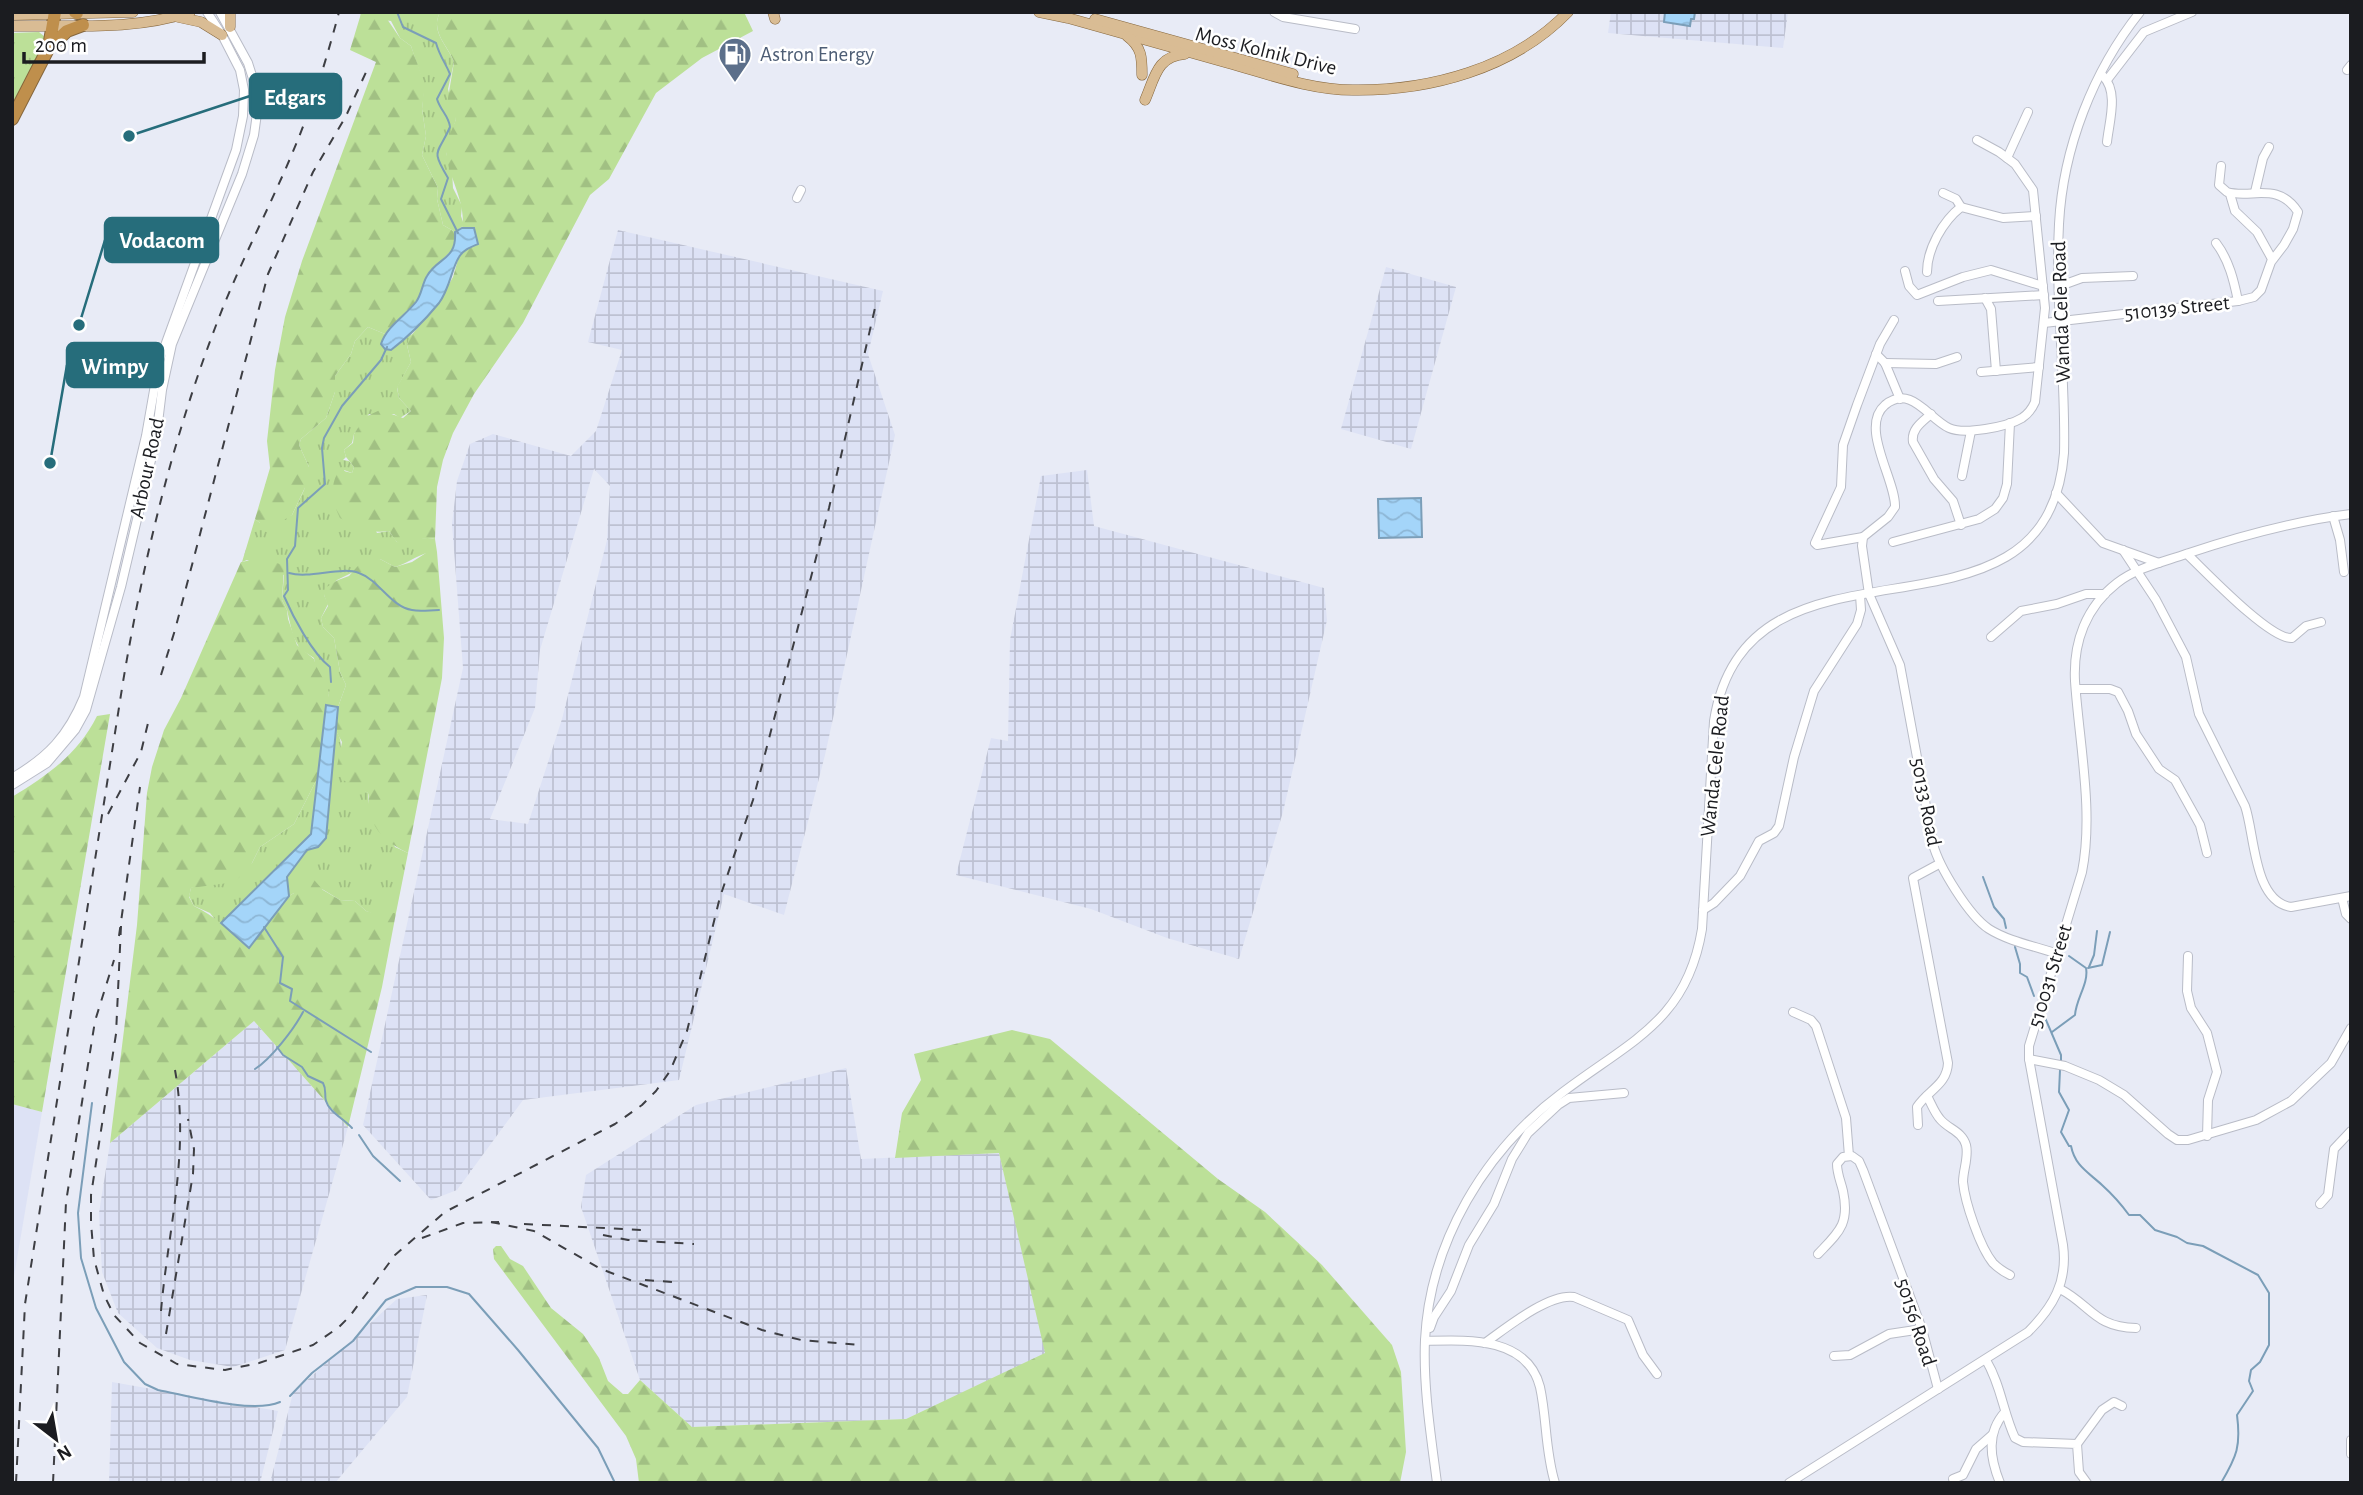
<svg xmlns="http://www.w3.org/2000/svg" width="2363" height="1495" font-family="'Alegreya Sans',sans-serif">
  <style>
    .built { fill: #dde2f5 }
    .industrial { fill: url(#industrial-grid); fill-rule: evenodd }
    .grass { fill: url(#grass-tufts) }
    .forest { fill: url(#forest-firs) }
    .water { fill: url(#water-waves); stroke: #7b9eb8; stroke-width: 2 }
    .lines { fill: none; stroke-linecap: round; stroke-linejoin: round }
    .stream { stroke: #7b9eb8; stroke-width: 2 }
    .minor-casing { stroke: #b9bcc7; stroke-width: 10 }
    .major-casing { stroke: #86673d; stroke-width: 11 }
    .highway-casing { stroke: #86673d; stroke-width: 14 }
    .minor { stroke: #fff; stroke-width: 8 }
    .major { stroke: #d9bc94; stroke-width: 10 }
    .highway { stroke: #bf8f4c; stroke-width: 12 }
    .rail { stroke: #3d3e43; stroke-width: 2; stroke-dasharray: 9 9; stroke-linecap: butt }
    .labels { text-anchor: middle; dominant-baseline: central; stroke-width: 5; stroke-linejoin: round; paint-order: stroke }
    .street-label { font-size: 21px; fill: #1b1c20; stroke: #fff }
    .service-label { font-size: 21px; fill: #4e5e75; stroke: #fff; text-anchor: start }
    .leader { fill: none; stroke: #266d7b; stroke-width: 2.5 }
    .callout-dot { fill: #266d7b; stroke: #fff; stroke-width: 2.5 }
    .callout { fill: #266d7b; stroke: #266d7b; stroke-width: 2.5 }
    .callout-label { font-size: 23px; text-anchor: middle; font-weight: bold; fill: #fff }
  </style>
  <defs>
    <pattern id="industrial-grid" width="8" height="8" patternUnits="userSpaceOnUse" patternTransform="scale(1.75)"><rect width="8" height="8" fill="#dde2f5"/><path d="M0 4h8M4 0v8" fill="none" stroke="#bdc1d2"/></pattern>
    <pattern id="grass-tufts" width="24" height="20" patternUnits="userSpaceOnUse" patternTransform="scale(1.75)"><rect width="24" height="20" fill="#bce098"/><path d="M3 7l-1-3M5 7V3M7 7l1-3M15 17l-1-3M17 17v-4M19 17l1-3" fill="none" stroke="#a1c083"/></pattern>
    <pattern id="forest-firs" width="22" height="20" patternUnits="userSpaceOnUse" patternTransform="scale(1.75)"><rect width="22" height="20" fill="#bce098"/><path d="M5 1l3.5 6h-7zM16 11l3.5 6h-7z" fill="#a1c083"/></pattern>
    <pattern id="water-waves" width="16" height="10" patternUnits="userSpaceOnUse" patternTransform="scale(1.75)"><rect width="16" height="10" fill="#a4d5f9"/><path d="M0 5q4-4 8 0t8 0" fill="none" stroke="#8db6d5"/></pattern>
  </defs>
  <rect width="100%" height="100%" fill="#e8ebf6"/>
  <!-- built -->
  <polygon class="built" points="12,1104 42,1112 12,1288"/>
  <!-- industrial -->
  <g class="industrial">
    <polygon points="1611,12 1788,12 1783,48 1608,33"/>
    <path d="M618,230l265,61 -15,63 27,81 -70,320 -41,160 -60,-21 -45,186 -156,20 -66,90 -26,10 -68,-75 100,-457 -11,-144 5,-43 13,-37 23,-10 78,22 25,-25 26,-81 -34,-8zM594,469l16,17 -3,54 -45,179 -34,105 -38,-5 45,-111 5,-58z"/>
    <polygon points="1386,267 1456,287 1411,449 1341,429"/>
    <polygon points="1087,470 1094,526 1324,588 1327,620 1283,812 1239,959 1167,938 1091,909 956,875 991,738 1008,741 1010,640 1041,476"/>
    <polygon points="254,1021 348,1127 285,1350 233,1367 190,1360 157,1348 118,1313 102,1272 99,1213 110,1143"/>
    <polygon points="846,1068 861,1159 999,1153 1046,1353 906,1419 692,1427 640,1380 581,1207 586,1175 696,1105"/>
    <polygon points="427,1295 407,1397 335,1483 270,1483 293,1393 397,1299"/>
    <polygon points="112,1382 278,1411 260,1483 109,1483"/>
  </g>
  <!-- grass -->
  <g class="grass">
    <path d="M361,12h79c-10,20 7,32 14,50l-6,27 8,30 -10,34 6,18 1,17 9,18 -1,10 3,9 -9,7 -12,-7 -6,-26 1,-11 -16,-33 4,-19 -4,-27 2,-24 -13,-39 -11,-8 -9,-17 -31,-4z"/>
    <polygon points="39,32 45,37 45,44 12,104 12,33"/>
    <path d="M368,327l17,7 -3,10 16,1 14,-12 -5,12 4,17 -14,26 2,10 12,13 -11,7 -6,-4h-25l-15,20 -2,9 -8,7 2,7 -3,3 6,1 5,6 -2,6 -8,-3 33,63 12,-2 8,11c15,2 23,-7 38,-3l2,13c-16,-1 -27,11 -42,15l-15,-8 -43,21 -13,15 4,9 -7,14 2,9 11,11 6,34 6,13 -8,22 -12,-2 3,-12 -13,-23 -2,-12 -14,-9 -7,-13 -6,-26 -5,-10 2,-25 -37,-15 -5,2 13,-43 5,4 32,-8 12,-25 5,-23 -10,-22 2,-6 25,-21 9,-26v-16l16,-22 4,-13z"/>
    <path d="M336,731c5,7 4,9 5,17 1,12 17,39 27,45l1,11 26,43 13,6 -12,60 -22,1 -8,-3 -11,-10 -15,-1 -18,-11 -28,4 -5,3 -2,-19 20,-27 19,-12z"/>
    <polygon points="318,777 311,834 221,923 217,922 210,913 194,906 189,896 191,888 252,863 260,847 294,824"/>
  </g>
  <!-- forest -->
  <g class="forest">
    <path d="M440,12h304l9,19 -51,27 -46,35 -47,86 -19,16 -67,128 -49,71 -21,39 -10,27 -6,27 -2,52c-15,-4 -32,10 -39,2 -3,-3 -4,-7 -7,-10 -19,3 -33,-3 -49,-13 -8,-15 -11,-35 0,-48l12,3 2,-6 -8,-10 -2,-7 9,-7 1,-9 11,-17 15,-7 23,8 8,-7 -12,-13 -2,-11 14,-25 -4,-17 2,-7 30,-36 14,-25 6,-21 6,-6 5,-20 -8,-2c5,-25 -14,-51 -16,-76 -1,-11 7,-23 10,-33l-9,-15 7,-42c-7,-18 -24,-30 -14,-50z"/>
    <polygon points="360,17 379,17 387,19 400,38 411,46 425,85 422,109 426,136 422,155 438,188 437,199 443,225 455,232 456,244 453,249 427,275 418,300 385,334 368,327 355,341 351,354 335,376 335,392 326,418 301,439 299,445 309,467 309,479 292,515 274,526 260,523 255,519 270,468 267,441 275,370 285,317 302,261 376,62 350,50"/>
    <path d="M429,551l8,1 7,86 -2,40 -34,175c-19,-9 -35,-21 -39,-44 -1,-6 1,-10 -1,-16l-25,-13 -7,-9 6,-29 -6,-11 2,-24 8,-22 -6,-13 -6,-34 -11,-11 -2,-9 7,-12 -4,-11 1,-7 13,-8 11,-4 14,-16 17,-1 15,8 17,-5z"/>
    <path d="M257,559h11l16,7 -2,34 5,10 1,9 9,26 17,14c3,13 12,20 15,34l-11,84 -24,47 -34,23 -8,16 -17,19 -44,6 -2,9 5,9c21,10 37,26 55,41l40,-51 5,-3 3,-17 10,-4 16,18 17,10 15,1 11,10 8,2h22l-14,74 -34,140 -94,-106 -144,122 27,-218 10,-132 5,-26 12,-37 17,-32 60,-136z"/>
    <path d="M110,714l-68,398 -30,-8v-307c36,-22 66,-43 85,-81z"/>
    <polygon points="1012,1030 1050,1039 1218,1179 1265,1212 1322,1265 1392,1345 1401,1372 1406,1452 1400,1483 639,1483 636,1459 626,1436 494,1259 493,1249 496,1246 501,1246 510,1259 523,1266 551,1308 583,1334 599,1358 608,1381 623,1394 628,1394 640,1380 692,1427 906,1419 1045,1353 999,1153 895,1158 902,1113 921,1080 914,1054"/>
  </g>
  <!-- water -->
  <g class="water">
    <polygon points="1665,12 1695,12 1694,19 1691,19 1690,26 1664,22"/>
    <path d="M462,228h12l4,16c-7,3 -15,6 -19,13 -8,13 -9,31 -20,46 -14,17 -31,34 -48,47l-6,-1 -4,-5c6,-18 24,-28 35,-42 6,-8 6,-18 11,-26 11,-19 30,-16 28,-44z"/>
    <polygon points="1421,498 1422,537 1379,538 1378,499"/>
    <polygon points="326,705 338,707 326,838 318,847 307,850 287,877 289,896 249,948 221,923 311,834"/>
  </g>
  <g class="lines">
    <!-- stream -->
    <g class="stream">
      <path d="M397,12l6,15 33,16c4,14 9,19 14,31l-13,25c3,11 12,17 13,28 -12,28 -20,21 -2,51l-7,21 17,34"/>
      <path d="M289,573c21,6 52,-7 70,0 20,7 32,34 53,37 8,2 18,0 27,0"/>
      <path d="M331,682l-1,-15c-18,-14 -37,-50 -46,-71l4,-6 -1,-31 8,-13 3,-38 27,-24 -3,-36 2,-10 18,-32 39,-46 6,-13"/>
      <polyline points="1983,877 1994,907 2004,919 2006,928"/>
      <polyline points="264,927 283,957 280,983 292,989 290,1001 371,1052"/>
      <polyline points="2015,947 2020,964 2020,973 2027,977 2034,996"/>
      <polyline points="2089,967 2094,955 2097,931"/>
      <polyline points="2088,968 2102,965 2110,932"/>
      <polyline points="2043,1013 2061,1055 2061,1061"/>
      <path d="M2052,1032l23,-17c1,-16 14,-32 11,-47l-17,-12"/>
      <path d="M277,1047l6,8 19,12 6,9 15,7c4,7 1,11 3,18 3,11 18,18 26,27"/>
      <path d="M255,1069c16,-10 39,-40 48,-57"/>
      <path d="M2060,1070l-1,22 10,18 -8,22 8,14h2c4,20 17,26 31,39 10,9 19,19 27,30h11l15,15 22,7 10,6 16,3 55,29 11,18v52l-9,17 -9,8 -2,11 4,10 -16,24c4,31 0,41 -16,68"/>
      <path d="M92,1103l-14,110 3,45 15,50 28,54 21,22 13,6c31,6 95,24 122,12"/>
      <polyline points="359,1135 373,1156 400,1181"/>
      <polyline points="290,1396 312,1373 353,1341 386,1300 416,1287 447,1287 469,1294 518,1350 598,1448 615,1483"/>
    </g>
    <defs>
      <g id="minor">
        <polyline points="1274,12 1283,17 1355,29"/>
        <polyline points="2347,70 2351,65"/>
        <path d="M2103,76c16,16 6,46 4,66"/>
        <polyline points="2107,80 2144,32 2192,12"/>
        <path d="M1977,140l22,12 16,12 18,26 12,118 -10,94c-3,7 -7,12 -13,16 -15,9 -58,17 -73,10 -21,-10 -38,-44 -64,-23 -26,22 11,75 10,102l-7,10 -25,20 -1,9 7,48 31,71 33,179c6,23 36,72 56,85 19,12 45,17 66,24"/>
        <polyline points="2007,158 2028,112"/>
        <polyline points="2255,192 2263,158 2269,147"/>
        <polyline points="1943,193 1956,199 1961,207"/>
        <polyline points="2230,194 2235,211 2257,232 2272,259"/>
        <polyline points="797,198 801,190"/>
        <path d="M2216,243c13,17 18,38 22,58"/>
        <polyline points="1905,271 1909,286 1917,295 1963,277 1991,270 2043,286"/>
        <path d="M1927,272c0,-23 16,-51 34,-65l42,11 33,-2"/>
        <polyline points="2060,286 2082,278 2133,276"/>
        <polyline points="1985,298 1991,309 1996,371"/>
        <polyline points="1938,301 2044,295"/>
        <path d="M2044,323l194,-22 16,-4 7,-7 10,-28 13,-17 9,-16 5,-17c-20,-31 -47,-13 -71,-20l-8,-7 2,-19"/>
        <polyline points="1876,354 1885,363 1900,399"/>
        <polyline points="1885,363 1936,364 1957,357"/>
        <polyline points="1981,372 2039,367"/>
        <path d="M1931,414c-9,8 -20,15 -18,28l21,37 19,22 8,24"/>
        <polyline points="1962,476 1971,431"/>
        <polyline points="2056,493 2103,543 2159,563"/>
        <polyline points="2333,516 2340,540 2344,572"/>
        <polyline points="1863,537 1817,545 1815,543 1841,487 1843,445 1857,405 1880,344 1894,320"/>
        <polyline points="1893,542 1979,519 1995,509 2003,498 2007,484 2010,423"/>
        <path d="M2123,550l33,50 30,57 13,57 46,92c10,28 8,95 46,101l60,-11"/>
        <path d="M2187,554c18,17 83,86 105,84l14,-12 15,-4"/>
        <polyline points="1991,637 2021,611 2057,604 2086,594 2105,594"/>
        <polyline points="2076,689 2110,689 2118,692 2128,711 2136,734 2159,769 2175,780 2200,825 2207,853"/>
        <path d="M12,778c36,-21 56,-42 72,-81l62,-261 13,-74 77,-212 7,-34 1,-26 -4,-20 -18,-35 -15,-23"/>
        <polyline points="12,785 47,763 75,730 86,710 121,587 156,439 162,390 172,344 242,174 254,135 258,106 255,85 248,63 220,12"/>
        <polyline points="2342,898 2346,914 2351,919"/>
        <polyline points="1703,910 1714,903 1740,876 1759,841 1774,833 1779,826 1794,757 1814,691 1857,624 1861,610 1860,595"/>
        <polyline points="2188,956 2187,991 2191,1008 2207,1033 2217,1072 2208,1100 2207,1136"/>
        <polyline points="1793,1012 1811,1020 1816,1026 1846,1118 1849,1156"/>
        <polyline points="2029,1059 2065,1066 2099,1080 2124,1095 2168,1134 2177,1140 2188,1140 2256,1120 2291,1101 2331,1063 2351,1028"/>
        <path d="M1927,1096c4,7 7,16 13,23 8,10 22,12 26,26 3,12 -3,25 -3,37 2,21 17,65 30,81 5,5 11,9 17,12"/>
        <path d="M1918,1125l-1,-18c11,-17 30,-22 31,-44l-35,-185 26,-14"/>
        <polyline points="2320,1204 2328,1195 2334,1149 2351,1131"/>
        <path d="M1818,1254c21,-22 32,-30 25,-63 -2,-9 -6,-17 -6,-27l6,-7 9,-1 7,5 4,9 59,159 16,60"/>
        <path d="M2060,1289c31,16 34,38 76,39"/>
        <polyline points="1430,1328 1434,1317 1451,1291 1469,1245 1494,1204 1512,1159 1528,1133 1558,1105 1569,1098 1624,1093"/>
        <path d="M1425,1341c41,-1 102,-5 115,46 7,32 5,64 15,96"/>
        <path d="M1485,1343c21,-15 64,-50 89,-46l54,23 15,35 14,19"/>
        <polyline points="1834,1356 1850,1355 1889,1334 1922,1329"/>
        <path d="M1986,1360c15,25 17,52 29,78l8,4 54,2 2,28 8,11"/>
        <polyline points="2351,1440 2351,1454"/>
        <polyline points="2077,1444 2102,1410 2114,1402 2122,1406"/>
        <polyline points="1953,1479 1963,1475 1976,1449 1992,1435"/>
        <path d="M1437,1483c-6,-47 -14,-96 -12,-143 5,-98 60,-190 138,-248 67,-51 124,-71 139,-163l12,-208c34,-213 333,-51 350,-268 2,-76 -9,-153 -5,-229 4,-76 34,-153 81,-212"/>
        <path d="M1789,1483l239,-151c25,-25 40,-50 35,-87l-34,-186v-13l53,-174c12,-60 -3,-130 -7,-191 -2,-39 11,-74 42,-98 19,-15 46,-21 69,-29 54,-18 108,-33 165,-40"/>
        <path d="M2000,1483c-10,-25 -14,-50 5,-71"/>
      </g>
      <g id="major">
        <polyline points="773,12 775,19"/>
        <path d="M1039,12l29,6c53,15 106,30 160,45 40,11 83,27 125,27 76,1 160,-21 215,-78"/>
        <polyline points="12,15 133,12"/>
        <polyline points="178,17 201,22 222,35"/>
        <polyline points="1095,19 1293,74"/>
        <path d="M12,26c60,-1 121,5 178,-14"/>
        <polyline points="230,27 230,12"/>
        <path d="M1127,36c15,11 15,22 15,39"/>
        <path d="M1145,100c10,-23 12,-44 40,-46"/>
      </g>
      <g id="highway">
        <polyline points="75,12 77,13"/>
        <polyline points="52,45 67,31 83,25"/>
        <polyline points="12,119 49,47 55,12"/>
      </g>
    </defs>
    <!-- minor casing -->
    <use href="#minor" class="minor-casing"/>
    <!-- major casing -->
    <use href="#major" class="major-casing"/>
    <!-- highway casing -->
    <use href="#highway" class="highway-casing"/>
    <!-- minor -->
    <use href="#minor" class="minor"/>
    <!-- major -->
    <use href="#major" class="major"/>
    <!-- highway -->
    <use href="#highway" class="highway"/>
    <!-- rail -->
    <g class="rail">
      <polyline points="161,675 175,630 268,274 313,172 346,116 367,70"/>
      <polyline points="108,814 141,752 149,719"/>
      <polyline points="121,926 116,1034 91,1195 91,1223 94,1259 104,1295 114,1315 140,1343 177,1364 225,1370 259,1363 313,1345 339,1327 350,1316 395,1255 445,1212 615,1124 642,1105 656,1091 670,1071 687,1031 720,897 753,800 829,508 875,308"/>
      <polyline points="119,936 140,787"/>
      <polyline points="491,1222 534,1231 601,1269 762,1330 801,1340 860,1345"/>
      <polyline points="524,1224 643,1230"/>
      <polyline points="603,1235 628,1240 694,1244"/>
      <polyline points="422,1238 463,1223 499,1222"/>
      <polyline points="645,1280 673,1282"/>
      <path d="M161,1311c7,-82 29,-159 14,-241"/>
      <polyline points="166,1334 193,1174 194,1149 188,1119"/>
      <path d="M16,1483l9,-179 98,-622c20,-120 49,-241 92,-354 26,-70 63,-135 89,-204 14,-37 25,-74 35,-112"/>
      <polyline points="53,1483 66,1202 95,1021 114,960"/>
    </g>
  </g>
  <!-- icons -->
  <defs>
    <symbol id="fuel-pin" viewBox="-11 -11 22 30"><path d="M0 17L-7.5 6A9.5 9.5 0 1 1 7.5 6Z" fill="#5c6f8a" stroke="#fff"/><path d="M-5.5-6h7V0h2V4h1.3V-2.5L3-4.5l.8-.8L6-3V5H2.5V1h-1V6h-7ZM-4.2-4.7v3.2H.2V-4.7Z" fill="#fff"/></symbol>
  </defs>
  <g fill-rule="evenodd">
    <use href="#fuel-pin" x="716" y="35" width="38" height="52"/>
  </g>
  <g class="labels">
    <!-- street labels -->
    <g class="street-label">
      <text transform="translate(1266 51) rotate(14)">Moss Kolnik Drive</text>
      <text transform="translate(2177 308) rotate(-6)">510139 Street</text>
      <text transform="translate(2061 312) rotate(-92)">Wanda Cele Road</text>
      <text transform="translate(147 468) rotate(-78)">Arbour Road</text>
      <text transform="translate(1715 766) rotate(-84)">Wanda Cele Road</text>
      <text transform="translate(1926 802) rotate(79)">50133 Road</text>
      <text transform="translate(2050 976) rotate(-73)">510031 Street</text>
      <text transform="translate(1916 1322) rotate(72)">50156 Road</text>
    </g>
    <!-- service labels -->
    <g class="service-label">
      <text x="760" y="54">Astron Energy</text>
    </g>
  </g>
  <!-- callouts -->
  <path class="leader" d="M129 136L250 96M79 325L105 240M50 463L67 365"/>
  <g class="callout-dot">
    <circle cx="129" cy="136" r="7"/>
    <circle cx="79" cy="325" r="7"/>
    <circle cx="50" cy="463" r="7"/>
  </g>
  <g class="callout">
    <rect x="250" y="74" width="91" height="44" rx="7"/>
    <rect x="105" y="218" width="113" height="44" rx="7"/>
    <rect x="67" y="343" width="96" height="44" rx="7"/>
  </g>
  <g class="callout-label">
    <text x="295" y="105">Edgars</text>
    <text x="162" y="248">Vodacom</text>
    <text x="115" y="374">Wimpy</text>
  </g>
  <!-- border -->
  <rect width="2363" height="1495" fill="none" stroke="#1b1c20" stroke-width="28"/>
  <!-- north arrow -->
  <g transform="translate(56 1439) rotate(149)" stroke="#ffffff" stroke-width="5" paint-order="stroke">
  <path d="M0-5L12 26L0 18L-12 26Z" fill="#1b1c20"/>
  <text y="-10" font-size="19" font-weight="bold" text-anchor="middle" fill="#1b1c20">N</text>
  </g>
  <!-- scale -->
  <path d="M24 52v10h180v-10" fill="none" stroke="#1b1c20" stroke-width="3.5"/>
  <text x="35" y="52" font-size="21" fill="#1b1c20" stroke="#ffffff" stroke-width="5" paint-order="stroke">200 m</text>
</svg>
